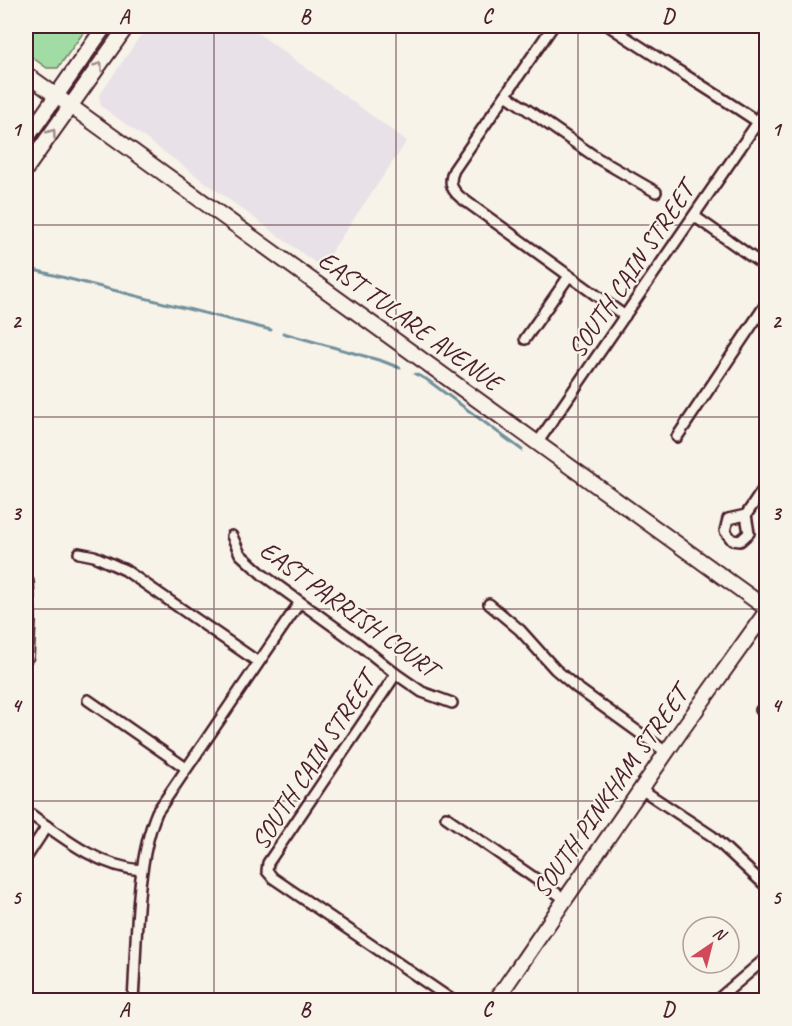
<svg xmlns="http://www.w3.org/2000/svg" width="792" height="1026" font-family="Caveat,sans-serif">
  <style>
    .built { fill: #e9e1e8 }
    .green { fill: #a0dca3; stroke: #757e67; stroke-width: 1.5 }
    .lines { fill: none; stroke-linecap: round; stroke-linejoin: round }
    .stream { stroke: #72909d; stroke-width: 3 }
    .street-casing { stroke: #4a1f2b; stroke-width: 14 }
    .secondary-casing { stroke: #4a1f2b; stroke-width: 18 }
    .street { stroke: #f7f3e8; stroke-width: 9 }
    .secondary { stroke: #f7f3e8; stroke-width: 14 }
    .oneway { stroke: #a0898a }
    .grid { fill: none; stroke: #4a1f2b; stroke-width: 1.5; stroke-opacity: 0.55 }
    .labels { text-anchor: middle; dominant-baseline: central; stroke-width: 4.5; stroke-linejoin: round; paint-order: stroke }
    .street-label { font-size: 26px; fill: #4a1f2b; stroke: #f7f3e8 }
    .neatline { fill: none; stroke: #4a1f2b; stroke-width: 2 }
    .grid-label { font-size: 20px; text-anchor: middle; font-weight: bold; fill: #4a1f2b }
  </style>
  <rect width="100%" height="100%" fill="#f7f3e8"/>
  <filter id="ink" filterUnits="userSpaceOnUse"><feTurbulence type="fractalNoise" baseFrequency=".0167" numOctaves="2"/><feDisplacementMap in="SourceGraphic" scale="12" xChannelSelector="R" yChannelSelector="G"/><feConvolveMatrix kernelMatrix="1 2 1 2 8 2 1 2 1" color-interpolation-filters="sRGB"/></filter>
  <g filter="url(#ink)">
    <!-- built -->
    <polygon class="built" points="147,26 248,26 407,141 321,267 101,106 99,96"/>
    <!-- green -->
    <polygon class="green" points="26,26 88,26 58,68 47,68 26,53"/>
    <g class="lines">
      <!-- stream -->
      <g class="stream">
        <polyline points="26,268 271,330"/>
        <polyline points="283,333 382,361 400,368"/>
        <polyline points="415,374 426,379 522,450"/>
      </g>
      <defs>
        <g id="street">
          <path d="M553,26l-99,144c-5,11 -4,18 6,27l165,119"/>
          <path d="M609,26c49,33 100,63 149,96"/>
          <polyline points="506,95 597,158 656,192"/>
          <polyline points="694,216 766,267"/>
          <polyline points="525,339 569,276"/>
          <polyline points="677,437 766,304"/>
          <polyline points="538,442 758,122 766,104"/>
          <polygon points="746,515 749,533 740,541 732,540 725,531 728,519"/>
          <polyline points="746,515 766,485"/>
          <polyline points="232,536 240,554 263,575 361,646 396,674 422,692 452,703"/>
          <polyline points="79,553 94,556 125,570 258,662"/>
          <polyline points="489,604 520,630 555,669 576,687 666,752"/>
          <polyline points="396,674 268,863 267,871 273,878 452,1000"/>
          <polyline points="88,700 186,768"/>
          <polyline points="761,710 766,714"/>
          <polyline points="641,789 712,836 766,886"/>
          <path d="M26,811c35,25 71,56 116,59"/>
          <polyline points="446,817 565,899"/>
          <polyline points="26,858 47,826"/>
          <path d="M133,1000c4,-57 2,-136 24,-188l143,-210"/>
          <polyline points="717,1000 766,958"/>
        </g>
        <g id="secondary">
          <polyline points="26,74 766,608"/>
          <polyline points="26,139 105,26"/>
          <polyline points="26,169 127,26"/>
          <polyline points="26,582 28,620 26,656"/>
          <polyline points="496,1000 681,731 766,612"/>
        </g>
      </defs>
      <!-- street casing -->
      <use href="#street" class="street-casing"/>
      <!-- secondary casing -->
      <use href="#secondary" class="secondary-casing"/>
      <!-- street -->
      <use href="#street" class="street"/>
      <!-- secondary -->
      <use href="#secondary" class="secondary"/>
    </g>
    <!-- one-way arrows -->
    <defs><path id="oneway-chevron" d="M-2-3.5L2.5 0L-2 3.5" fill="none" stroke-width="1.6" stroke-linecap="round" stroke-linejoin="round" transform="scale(1.5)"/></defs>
    <g class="oneway">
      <use href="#oneway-chevron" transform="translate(99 66) rotate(-56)"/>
      <use href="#oneway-chevron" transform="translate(52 133) rotate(-54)"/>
    </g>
  </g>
  <!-- grid -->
  <path class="grid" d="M214,26v974M396,26v974M578,26v974M26,225h740M26,417h740M26,609h740M26,801h740"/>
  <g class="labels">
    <!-- street labels -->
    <g class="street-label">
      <text transform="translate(631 270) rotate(-56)">SOUTH CAIN STREET</text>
      <text transform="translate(410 321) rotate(36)">EAST TULARE AVENUE</text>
      <text transform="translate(349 609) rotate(36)">EAST PARRISH COURT</text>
      <text transform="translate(313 761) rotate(-57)">SOUTH CAIN STREET</text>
      <text transform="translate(610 792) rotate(-55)">SOUTH PINKHAM STREET</text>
    </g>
  </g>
  <!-- margin -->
  <rect width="792" height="1026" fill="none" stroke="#f7f3e8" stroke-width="66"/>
  <!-- north arrow -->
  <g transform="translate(711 945) rotate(35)"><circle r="28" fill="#f7f3e8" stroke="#b29e9c" stroke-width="1.5"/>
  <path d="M0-4.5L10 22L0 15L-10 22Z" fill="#d1495b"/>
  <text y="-9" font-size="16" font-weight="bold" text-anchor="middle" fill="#4a1f2b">N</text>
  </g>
  <rect x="33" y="33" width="726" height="960" class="neatline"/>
  <g class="grid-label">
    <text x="124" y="23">A</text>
    <text x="305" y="23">B</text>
    <text x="487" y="23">C</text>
    <text x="668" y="23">D</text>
    <text x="16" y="136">1</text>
    <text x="776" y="136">1</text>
    <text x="16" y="328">2</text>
    <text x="776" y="328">2</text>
    <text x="16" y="520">3</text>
    <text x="776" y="520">3</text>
    <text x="16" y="712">4</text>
    <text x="776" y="712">4</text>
    <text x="16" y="904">5</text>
    <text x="776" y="904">5</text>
    <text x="124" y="1016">A</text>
    <text x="305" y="1016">B</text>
    <text x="487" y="1016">C</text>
    <text x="668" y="1016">D</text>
  </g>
</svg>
